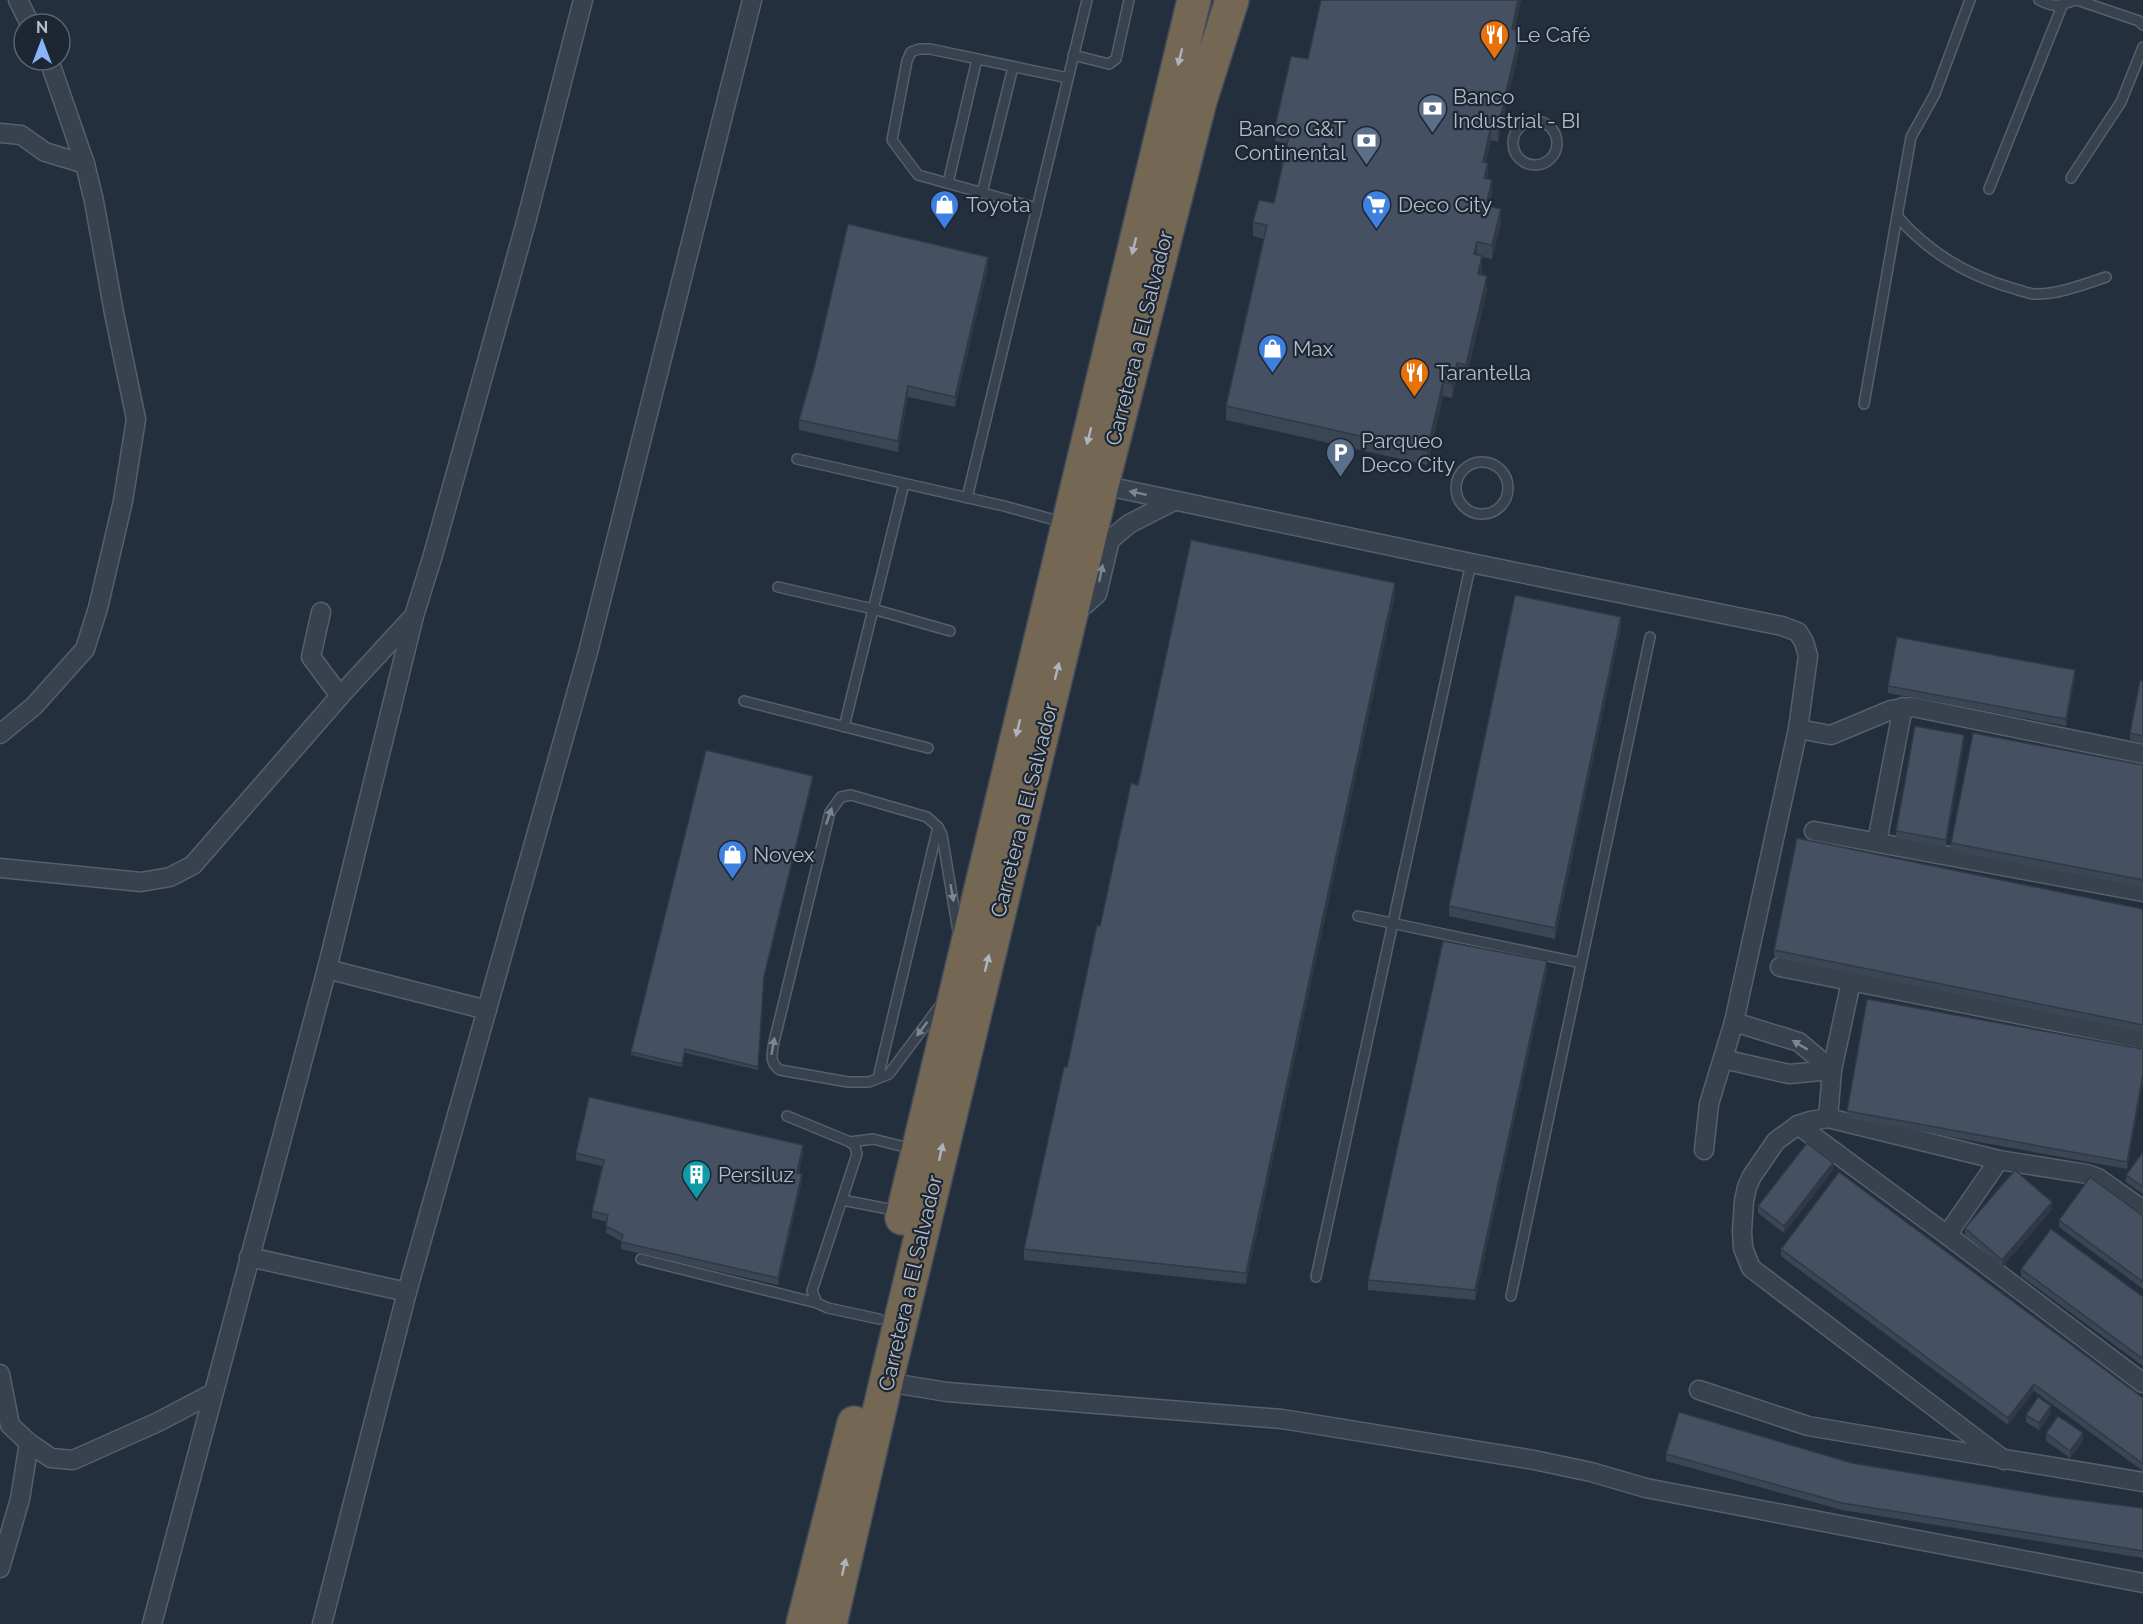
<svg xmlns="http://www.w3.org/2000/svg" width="2143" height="1624" font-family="Raleway,sans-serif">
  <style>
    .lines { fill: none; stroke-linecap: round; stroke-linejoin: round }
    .lane-casing { stroke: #565f6c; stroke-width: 12 }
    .street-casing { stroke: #565f6c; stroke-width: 21 }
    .highway-casing { stroke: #434c59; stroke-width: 36 }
    .lane { stroke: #38414e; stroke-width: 9 }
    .street { stroke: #38414e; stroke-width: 18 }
    .highway { stroke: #746855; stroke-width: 33 }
    .wall { fill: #3b4654 }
    .shaded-wall { fill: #303945 }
    .building { fill: #455162; stroke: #303945; stroke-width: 1.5 }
    .oneway { fill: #aeb4bd }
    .oneway2 { fill: #7c8592 }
    .labels { text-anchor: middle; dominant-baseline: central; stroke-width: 4.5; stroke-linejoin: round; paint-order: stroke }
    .poi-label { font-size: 21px; fill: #b4bcc9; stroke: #1d2633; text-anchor: start }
    .street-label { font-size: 21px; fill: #b4bcc9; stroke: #1d2633 }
  </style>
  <rect width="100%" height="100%" fill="#242f3e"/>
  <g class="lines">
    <defs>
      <g id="lane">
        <path d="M2039,0c18,9 19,5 37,0"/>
        <polyline points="2077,0 2139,21 2143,25"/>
        <polyline points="1073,55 1109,64 1116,59 1129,0"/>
        <circle cx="1535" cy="143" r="22"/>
        <polyline points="2071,178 2121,102 2143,47"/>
        <polyline points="948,183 977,59"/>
        <polyline points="1989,189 2062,6"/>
        <polyline points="982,193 1013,67"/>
        <polyline points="1037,208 918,175 892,140 907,61 911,52 919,49 930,49 1068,78"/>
        <path d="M1897,216c31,36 69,59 115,72 7,2 15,5 22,6 23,1 51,-10 72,-17"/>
        <polyline points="1864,404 1911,137 1935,94 1970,0"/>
        <polyline points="797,459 1004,506 1062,522"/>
        <circle cx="1482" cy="488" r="26"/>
        <polyline points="967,498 1087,0"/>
        <polyline points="778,587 873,609 950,631"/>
        <polyline points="744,701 928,748"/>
        <polyline points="844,727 904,484"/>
        <polyline points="1358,916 1581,963"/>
        <path d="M942,1003l-53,71 -20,8h-21l-68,-12c-11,-7 -8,-17 -6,-28l56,-230 11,-15 10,-2 76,22 11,10 4,8 16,96"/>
        <polyline points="878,1078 938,827"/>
        <polyline points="787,1116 850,1142 855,1146 857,1154 812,1291 817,1303 828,1308 879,1319"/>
        <polyline points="850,1142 873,1139 913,1149"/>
        <polyline points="842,1200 899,1211"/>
        <polyline points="641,1259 817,1303"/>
        <polyline points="1316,1277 1471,563"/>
        <polyline points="1511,1296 1650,637"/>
      </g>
      <g id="street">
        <polyline points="18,0 30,24"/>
        <polyline points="0,133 21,135 45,152 85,164"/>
        <polyline points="1102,485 1471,563 1782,626 1798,632 1804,642 1808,656 1798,729 1734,1022 1709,1104 1704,1150"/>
        <polyline points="321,612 311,657 340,696"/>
        <polyline points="1073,615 1097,594 1110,540 1129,524 1174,501"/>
        <polyline points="1798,729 1831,735 1891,710 1913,707 2143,754"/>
        <polyline points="0,734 34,706 85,649 98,608 123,501 136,419 114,313 94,201 85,164 49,60"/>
        <polyline points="1814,831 2143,892"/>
        <polyline points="1877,842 1903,707"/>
        <polyline points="0,868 141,882 170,877 193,865 340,696 411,619"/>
        <polyline points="1780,967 2143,1039"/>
        <polyline points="327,969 487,1010"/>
        <polyline points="1734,1022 1799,1042 1832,1070"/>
        <polyline points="1723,1059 1789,1074 1832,1070"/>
        <polyline points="1828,1118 1832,1070 1851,982"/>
        <polyline points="1798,1125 1947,1235 2143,1383"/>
        <polyline points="1947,1235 1999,1160"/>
        <polyline points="249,1257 407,1292"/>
        <polyline points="0,1374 10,1425 29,1443 51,1458 73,1460 158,1422 213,1393"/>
        <polyline points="886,1382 947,1392 1282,1419 1534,1460 1591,1472 1646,1488 2143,1583"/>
        <polyline points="1699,1390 1808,1426 2143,1482"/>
        <polyline points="2004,1460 1751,1268 1743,1248 1742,1231 1744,1201 1747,1187 1752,1176 1776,1141 1798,1125 1810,1121 1828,1118 1999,1160 2087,1174 2098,1178 2143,1210"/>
        <polyline points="0,1568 20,1499 29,1443"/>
        <polyline points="152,1624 327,969 414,616 433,555 526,222 583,0"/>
        <polyline points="322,1624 407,1292 588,652 752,0"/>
      </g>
      <g id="highway">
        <polyline points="902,1218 1194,0"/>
        <polyline points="803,1624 854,1423"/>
        <polyline points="830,1624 886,1382 1102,485 1200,101 1232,0"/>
      </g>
    </defs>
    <!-- lane casing -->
    <use href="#lane" class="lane-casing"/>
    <!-- street casing -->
    <use href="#street" class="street-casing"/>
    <!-- highway casing -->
    <use href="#highway" class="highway-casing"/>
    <!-- lane -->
    <use href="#lane" class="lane"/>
    <!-- street -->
    <use href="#street" class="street"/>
    <!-- highway -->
    <use href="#highway" class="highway"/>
  </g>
  <!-- wall -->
  <g class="wall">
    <polygon points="1321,0 1521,0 1515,29 1520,45 1498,142 1491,140 1486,162 1487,178 1492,194 1489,206 1501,223 1492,259 1482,257 1482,270 1481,275 1487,290 1466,379 1457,377 1452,398 1443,396 1427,465 1226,420 1226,406 1264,239 1253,236 1253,222 1274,203 1287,144 1275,141 1275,127 1308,59"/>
    <polygon points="988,267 955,407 908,397 898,452 799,430 799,420"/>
    <polygon points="1395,594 1246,1284 1024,1260 1024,1249 1100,926 1138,785"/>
    <polygon points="1621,627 1555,939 1449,916 1449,906"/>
    <polygon points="2075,677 2066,726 1888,693 1888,686"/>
    <polygon points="2143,681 2143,743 2130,740 2130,733"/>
    <polygon points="1964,742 1946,847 1896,838 1896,831"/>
    <polygon points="2143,765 2143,887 1951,851 1951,843"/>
    <polygon points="813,780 764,979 758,1070 685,1053 682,1067 631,1055 631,1052"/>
    <polygon points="2143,909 2143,1032 1774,957 1774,950"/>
    <polygon points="1547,971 1475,1300 1368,1290 1368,1280"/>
    <polygon points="2143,1049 2143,1081 2127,1169 1847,1118 1847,1111"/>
    <polygon points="803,1152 799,1173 802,1181 778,1285 621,1249 621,1241 606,1233 607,1222 592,1218 592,1211 602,1166 576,1160 576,1153"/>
    <polygon points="2143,1152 2143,1194 2126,1182 2126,1175"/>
    <polygon points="1833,1170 1784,1233 1758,1213 1758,1206"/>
    <polygon points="2052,1209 2002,1267 1965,1235 1965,1228"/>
    <polygon points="2143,1216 2143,1289 2059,1227 2059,1220"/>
    <polygon points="1781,1249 2143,1398 2143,1471 2034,1391 2008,1425 1781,1256"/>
    <polygon points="2021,1269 2143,1297 2143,1366 2021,1276"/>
    <polygon points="2051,1413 2039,1430 2026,1422 2026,1415"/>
    <polygon points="2046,1433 2083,1441 2070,1458 2046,1441"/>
    <polygon points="1666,1454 2056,1497 2143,1508 2143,1558 1842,1510 1666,1461"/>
  </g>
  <!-- shaded-wall -->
  <g class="shaded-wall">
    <polygon points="1518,0 1521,0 1512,43 1512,29"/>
    <polygon points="1520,31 1520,45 1498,142 1498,128"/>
    <polygon points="1491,126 1491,140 1483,176 1483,162"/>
    <polygon points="1488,163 1488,177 1484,192 1484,178"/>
    <polygon points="1492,180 1492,194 1486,219 1486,205"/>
    <polygon points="1501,209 1501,223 1492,259 1492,245"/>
    <polygon points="1477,242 1477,256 1474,254"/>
    <polygon points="1482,256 1482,270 1478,288 1478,274"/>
    <polygon points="988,257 988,267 955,407 955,397"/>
    <polygon points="1487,276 1487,290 1466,379 1466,365"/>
    <polygon points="1457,363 1457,377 1452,398 1452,384"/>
    <polygon points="1443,382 1443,396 1427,465 1427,451"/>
    <polygon points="908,386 908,397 898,452 898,441"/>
    <polygon points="1395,583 1395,594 1246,1284 1246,1273"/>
    <polygon points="1621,617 1621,627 1555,939 1555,928"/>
    <polygon points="2075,670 2075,677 2066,726 2066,719"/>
    <polygon points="1964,735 1964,742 1946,847 1946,840"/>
    <polygon points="813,776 813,780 764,979 758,1070 764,976"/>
    <polygon points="1547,961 1547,971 1475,1300 1475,1290"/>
    <polygon points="2143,1074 2143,1081 2127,1169 2127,1162"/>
    <polygon points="803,1145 803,1152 797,1180 797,1173"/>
    <polygon points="1833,1163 1833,1170 1784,1233 1784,1226"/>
    <polygon points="802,1174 802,1181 778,1285 778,1278"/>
    <polygon points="2052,1202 2052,1209 2002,1267 2002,1260"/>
    <polygon points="2034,1384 2034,1391 2008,1425 2008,1418"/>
    <polygon points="2051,1406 2051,1413 2039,1430 2039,1423"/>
    <polygon points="2083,1433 2083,1441 2070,1458 2070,1451"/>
  </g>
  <!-- building -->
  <g class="building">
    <polygon points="1321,0 1518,0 1512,29 1520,31 1498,128 1491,126 1483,162 1488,163 1484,178 1492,180 1486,205 1501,209 1492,245 1477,242 1474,254 1482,256 1478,274 1487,276 1466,365 1457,363 1452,384 1443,382 1427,451 1226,406 1267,225 1253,222 1259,200 1274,203 1290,131 1275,127 1291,56 1308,59"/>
    <polygon points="848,224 988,257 955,397 908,386 898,441 799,420 815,364"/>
    <polygon points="1191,540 1395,583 1246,1273 1024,1249 1064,1067 1067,1067 1097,925 1100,926 1131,783 1138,785"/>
    <polygon points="1515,595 1621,617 1555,928 1449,906"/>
    <polygon points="1897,637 2075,670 2066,719 1888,686"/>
    <polygon points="2140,680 2143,681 2143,736 2130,733"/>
    <polygon points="1915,726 1964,735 1946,840 1896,831"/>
    <polygon points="1973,733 2143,765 2143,880 1951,843"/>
    <polygon points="706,750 813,776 764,976 758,1067 685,1049 682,1064 631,1052"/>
    <polygon points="1797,838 2143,909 2143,1025 1774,950"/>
    <polygon points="1443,941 1547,961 1475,1290 1368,1280"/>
    <polygon points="1867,999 2143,1049 2143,1074 2127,1162 1847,1111"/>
    <polygon points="589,1097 803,1145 797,1173 802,1174 778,1278 621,1242 623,1235 606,1226 608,1215 592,1211 604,1160 576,1153"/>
    <polygon points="1807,1143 1833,1163 1784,1226 1758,1206"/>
    <polygon points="2143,1152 2143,1187 2126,1175"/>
    <polygon points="2015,1170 2052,1202 2002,1260 1965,1228"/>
    <polygon points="1839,1172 2143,1398 2143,1464 2034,1384 2008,1418 1781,1249"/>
    <polygon points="2090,1177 2143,1216 2143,1282 2059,1220"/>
    <polygon points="2051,1229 2143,1297 2143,1359 2021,1269"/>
    <polygon points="2038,1397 2051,1406 2039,1423 2026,1415"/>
    <polygon points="1679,1412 1852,1463 2056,1497 2143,1508 2143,1551 1842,1503 1666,1454"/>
    <polygon points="2058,1416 2083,1433 2070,1451 2046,1433"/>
  </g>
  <!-- one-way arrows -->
  <defs><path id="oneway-solid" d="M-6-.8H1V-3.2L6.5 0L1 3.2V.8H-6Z" transform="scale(1.5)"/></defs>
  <g class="oneway">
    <use href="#oneway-solid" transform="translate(1180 57) rotate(104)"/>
    <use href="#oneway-solid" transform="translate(1134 246) rotate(104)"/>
    <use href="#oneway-solid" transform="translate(1089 436) rotate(104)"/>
    <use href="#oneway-solid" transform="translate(1057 671) rotate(-76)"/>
    <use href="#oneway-solid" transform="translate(1018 728) rotate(103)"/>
    <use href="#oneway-solid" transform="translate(987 963) rotate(-76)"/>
    <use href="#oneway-solid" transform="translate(941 1152) rotate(-77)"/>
    <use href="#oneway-solid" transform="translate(844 1567) rotate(-77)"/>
  </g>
  <g class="oneway2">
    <use href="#oneway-solid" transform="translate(1138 493) rotate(-168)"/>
    <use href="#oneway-solid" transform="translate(1101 573) rotate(-78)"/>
    <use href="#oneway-solid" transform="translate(829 816) rotate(-71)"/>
    <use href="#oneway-solid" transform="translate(952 893) rotate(80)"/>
    <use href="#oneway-solid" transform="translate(922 1029) rotate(127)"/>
    <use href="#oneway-solid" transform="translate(1800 1045) rotate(-149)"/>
    <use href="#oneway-solid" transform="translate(773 1046) rotate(-80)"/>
  </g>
  <!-- icons -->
  <defs>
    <symbol id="restaurant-pin" viewBox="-11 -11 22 30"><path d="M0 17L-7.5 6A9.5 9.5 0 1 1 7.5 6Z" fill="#e8710a" stroke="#1d2633"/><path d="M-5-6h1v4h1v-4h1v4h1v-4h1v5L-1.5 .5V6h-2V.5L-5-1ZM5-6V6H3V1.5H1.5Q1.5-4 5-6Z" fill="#fff"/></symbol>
    <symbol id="bank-pin" viewBox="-11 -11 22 30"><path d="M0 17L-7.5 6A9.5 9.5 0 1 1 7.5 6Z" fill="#5c6f8a" stroke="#1d2633"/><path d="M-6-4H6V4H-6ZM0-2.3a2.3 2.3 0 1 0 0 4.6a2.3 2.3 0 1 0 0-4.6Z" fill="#fff"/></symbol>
    <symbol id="shop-pin" viewBox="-11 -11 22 30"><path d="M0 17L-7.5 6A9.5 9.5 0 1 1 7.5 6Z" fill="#3f7fe0" stroke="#1d2633"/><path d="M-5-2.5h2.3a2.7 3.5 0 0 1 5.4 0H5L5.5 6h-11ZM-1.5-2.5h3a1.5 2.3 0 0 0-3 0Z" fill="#fff"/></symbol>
    <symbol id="supermarket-pin" viewBox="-11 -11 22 30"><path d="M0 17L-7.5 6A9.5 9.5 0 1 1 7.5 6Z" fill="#3f7fe0" stroke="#1d2633"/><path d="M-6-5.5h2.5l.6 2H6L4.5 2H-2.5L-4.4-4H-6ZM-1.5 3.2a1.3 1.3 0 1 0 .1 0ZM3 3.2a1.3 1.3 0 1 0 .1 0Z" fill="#fff"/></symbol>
    <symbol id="parking-pin" viewBox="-11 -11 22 30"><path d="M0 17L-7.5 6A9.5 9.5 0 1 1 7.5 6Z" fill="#5c6f8a" stroke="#1d2633"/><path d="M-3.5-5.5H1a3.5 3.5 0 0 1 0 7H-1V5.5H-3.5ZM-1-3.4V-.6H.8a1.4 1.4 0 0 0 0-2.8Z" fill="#fff"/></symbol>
    <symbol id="building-pin" viewBox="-11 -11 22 30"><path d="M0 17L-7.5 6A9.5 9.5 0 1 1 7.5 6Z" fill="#0f9aa8" stroke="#1d2633"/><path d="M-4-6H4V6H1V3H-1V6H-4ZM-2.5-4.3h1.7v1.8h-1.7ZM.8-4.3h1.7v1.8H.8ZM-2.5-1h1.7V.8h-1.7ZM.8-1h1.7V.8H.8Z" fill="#fff"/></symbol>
  </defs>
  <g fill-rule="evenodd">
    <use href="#restaurant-pin" x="1478" y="18" width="33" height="45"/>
    <use href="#bank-pin" x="1416" y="92" width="33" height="45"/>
    <use href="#bank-pin" x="1350" y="124" width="33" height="45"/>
    <use href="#shop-pin" x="928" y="188" width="33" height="45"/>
    <use href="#supermarket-pin" x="1360" y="188" width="33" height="45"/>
    <use href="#shop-pin" x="1256" y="332" width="33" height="45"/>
    <use href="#restaurant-pin" x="1398" y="356" width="33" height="45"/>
    <use href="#parking-pin" x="1324" y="436" width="33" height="45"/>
    <use href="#shop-pin" x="716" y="838" width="33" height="45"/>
    <use href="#building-pin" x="680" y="1158" width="33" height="45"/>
  </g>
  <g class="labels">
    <!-- poi labels -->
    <g class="poi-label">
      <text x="1516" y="34">Le Café</text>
      <text x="1453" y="96">Banco<tspan x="1453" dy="24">Industrial - BI</tspan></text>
      <text x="1346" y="128" text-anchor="end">Banco G&amp;T<tspan x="1346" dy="24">Continental</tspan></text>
      <text x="966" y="204">Toyota</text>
      <text x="1398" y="204">Deco City</text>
      <text x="1293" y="348">Max</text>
      <text x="1436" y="372">Tarantella</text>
      <text x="1361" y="440">Parqueo<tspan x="1361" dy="24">Deco City</tspan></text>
      <text x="753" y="854">Novex</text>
      <text x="718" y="1174">Persiluz</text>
    </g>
    <!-- street labels -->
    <g class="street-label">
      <text transform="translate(1139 338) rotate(-76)">Carretera a El Salvador</text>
      <text transform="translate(1024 810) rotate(-76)">Carretera a El Salvador</text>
      <text transform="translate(910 1283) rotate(-77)">Carretera a El Salvador</text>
    </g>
  </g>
  <!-- north arrow -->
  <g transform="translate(42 42)"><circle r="28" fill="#1d2633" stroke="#59626f" stroke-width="1.5"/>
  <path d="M0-4.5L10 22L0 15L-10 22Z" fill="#8ab4f8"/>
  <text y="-9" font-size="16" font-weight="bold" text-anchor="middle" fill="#b4bcc9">N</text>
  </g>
</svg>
